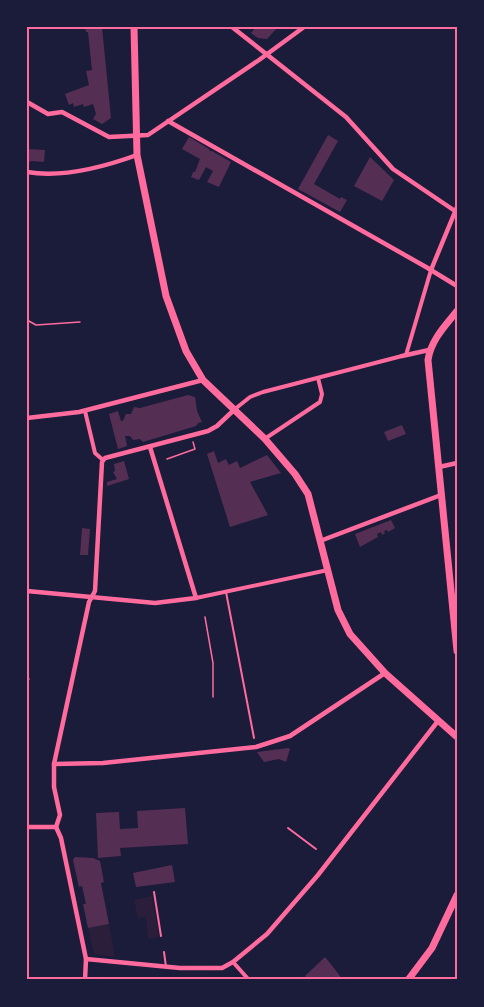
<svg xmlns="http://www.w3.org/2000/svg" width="484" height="1007" font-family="'Public Sans',sans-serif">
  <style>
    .green { fill: #2a1e3b }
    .building { fill: #542f53 }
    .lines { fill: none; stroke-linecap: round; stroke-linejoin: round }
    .path { stroke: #ff6b9d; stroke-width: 1.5 }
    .service { stroke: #ff6b9d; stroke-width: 2 }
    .pedestrian { stroke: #ff6b9d; stroke-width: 4 }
    .minor { stroke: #ff6b9d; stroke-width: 4.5 }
    .secondary { stroke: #ff6b9d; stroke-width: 7 }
    .neatline { fill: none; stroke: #ff6b9d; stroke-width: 2 }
  </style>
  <rect width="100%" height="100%" fill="#1b1b3a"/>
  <!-- green -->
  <g class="green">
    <polygon points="152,896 159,937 148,939 146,917 138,918 134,900"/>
    <polygon points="109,924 115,957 94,954 88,928"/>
  </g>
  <!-- building -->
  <g class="building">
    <polygon points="85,27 102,27 111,118 102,124 93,119 96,114 93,104 84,107 83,104 74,107 73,103 69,105 65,94 89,85 86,71 92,70 88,32 86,32"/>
    <polygon points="256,27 278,27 267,39 258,38 251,33"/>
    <polygon points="328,135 338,141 314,184 340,199 341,197 347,200 340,212 298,189"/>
    <polygon points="189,137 209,149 210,151 212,151 231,162 219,187 207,182 213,171 206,167 199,180 191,177 193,172 195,172 200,159 182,149"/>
    <polygon points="27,149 45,150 44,162 32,161 28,162"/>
    <polygon points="370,157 394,180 382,201 354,186"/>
    <polygon points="188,395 195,397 197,411 202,422 198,423 196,426 143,442 140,439 133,440 130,436 125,436 127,446 118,449 109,414 118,411 121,421 123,421 126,414 131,414 134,407 140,408"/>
    <polygon points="402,425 406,434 388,441 384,432"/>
    <polygon points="214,451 218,463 226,459 229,465 237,461 240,468 267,455 281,473 250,482 268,515 230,527 207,454"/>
    <polygon points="124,461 129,479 107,486 107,482 117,479 113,472 115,471 114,464"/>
    <polygon points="391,520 395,528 388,532 387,530 384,531 385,533 382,535 381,532 377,534 378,537 360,547 355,534"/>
    <polygon points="82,528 90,529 88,555 80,555"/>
    <polygon points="288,748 290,749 286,762 279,759 264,762 257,752"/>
    <polygon points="185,808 188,844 120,848 121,856 98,858 96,813 119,812 120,829 138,828 137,811"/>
    <polygon points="75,857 93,858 100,861 104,882 101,883 109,924 88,928 83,904 86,904 82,886 79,887 73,860"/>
    <polygon points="172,865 175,882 136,887 133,873"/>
    <polygon points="325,957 334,968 343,980 309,980 305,976"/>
  </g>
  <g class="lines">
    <!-- path -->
    <g class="path">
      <polyline points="27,320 36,325 80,322"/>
      <polyline points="167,459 195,449 193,442"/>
      <polyline points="205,617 213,663 213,697"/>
      <polyline points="27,679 29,679"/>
    </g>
    <!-- service -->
    <g class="service">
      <polyline points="226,592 254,738"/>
      <polyline points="288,828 316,849"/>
      <polyline points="154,892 161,936"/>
      <polyline points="164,952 166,967"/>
    </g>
    <!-- pedestrian -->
    <g class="pedestrian">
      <polyline points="406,355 431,270"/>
      <polyline points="235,409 250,397 263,392 402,356"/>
      <polyline points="85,411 95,453 103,460"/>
      <polyline points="266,438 320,402 322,394 318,378"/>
      <polyline points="196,598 328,570"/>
      <polyline points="233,962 249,980"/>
    </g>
    <!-- minor -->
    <g class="minor">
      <polyline points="232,27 346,117 393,169 455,211"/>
      <polyline points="27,102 48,114 62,112 109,137 148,135 259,60 304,27"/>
      <polyline points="168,121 426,267 457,286"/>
      <path d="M27,172c35,6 77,-5 110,-17"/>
      <polyline points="431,270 457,207"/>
      <polyline points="402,356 429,350"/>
      <polyline points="27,418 79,412 203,380"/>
      <polyline points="439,467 457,463"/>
      <polyline points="320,541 441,495"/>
      <polyline points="27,591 155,603 196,598 150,447"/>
      <polyline points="54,764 103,763 256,747 290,736 385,673"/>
      <polyline points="27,827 56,827"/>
      <polyline points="56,827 60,815 54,787 54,764 89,602 95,591 102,462 105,458 208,431 217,426 235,409"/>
      <polyline points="56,827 61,838 86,959 85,980"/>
      <polyline points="86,959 180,968 222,968 233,962 267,934 318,875 438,721"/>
    </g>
    <!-- secondary -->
    <g class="secondary">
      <polyline points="134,27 137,155 166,296 186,351 203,380 265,439 295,474 308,494 338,610 350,634 385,673 457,737"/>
      <path d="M457,311c-12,15 -26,29 -29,49l29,291"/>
      <polyline points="408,980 432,948 457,895"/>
    </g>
  </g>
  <!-- border -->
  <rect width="484" height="1007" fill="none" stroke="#1b1b3a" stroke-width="57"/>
  <rect x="28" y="28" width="428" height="950" class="neatline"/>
</svg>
